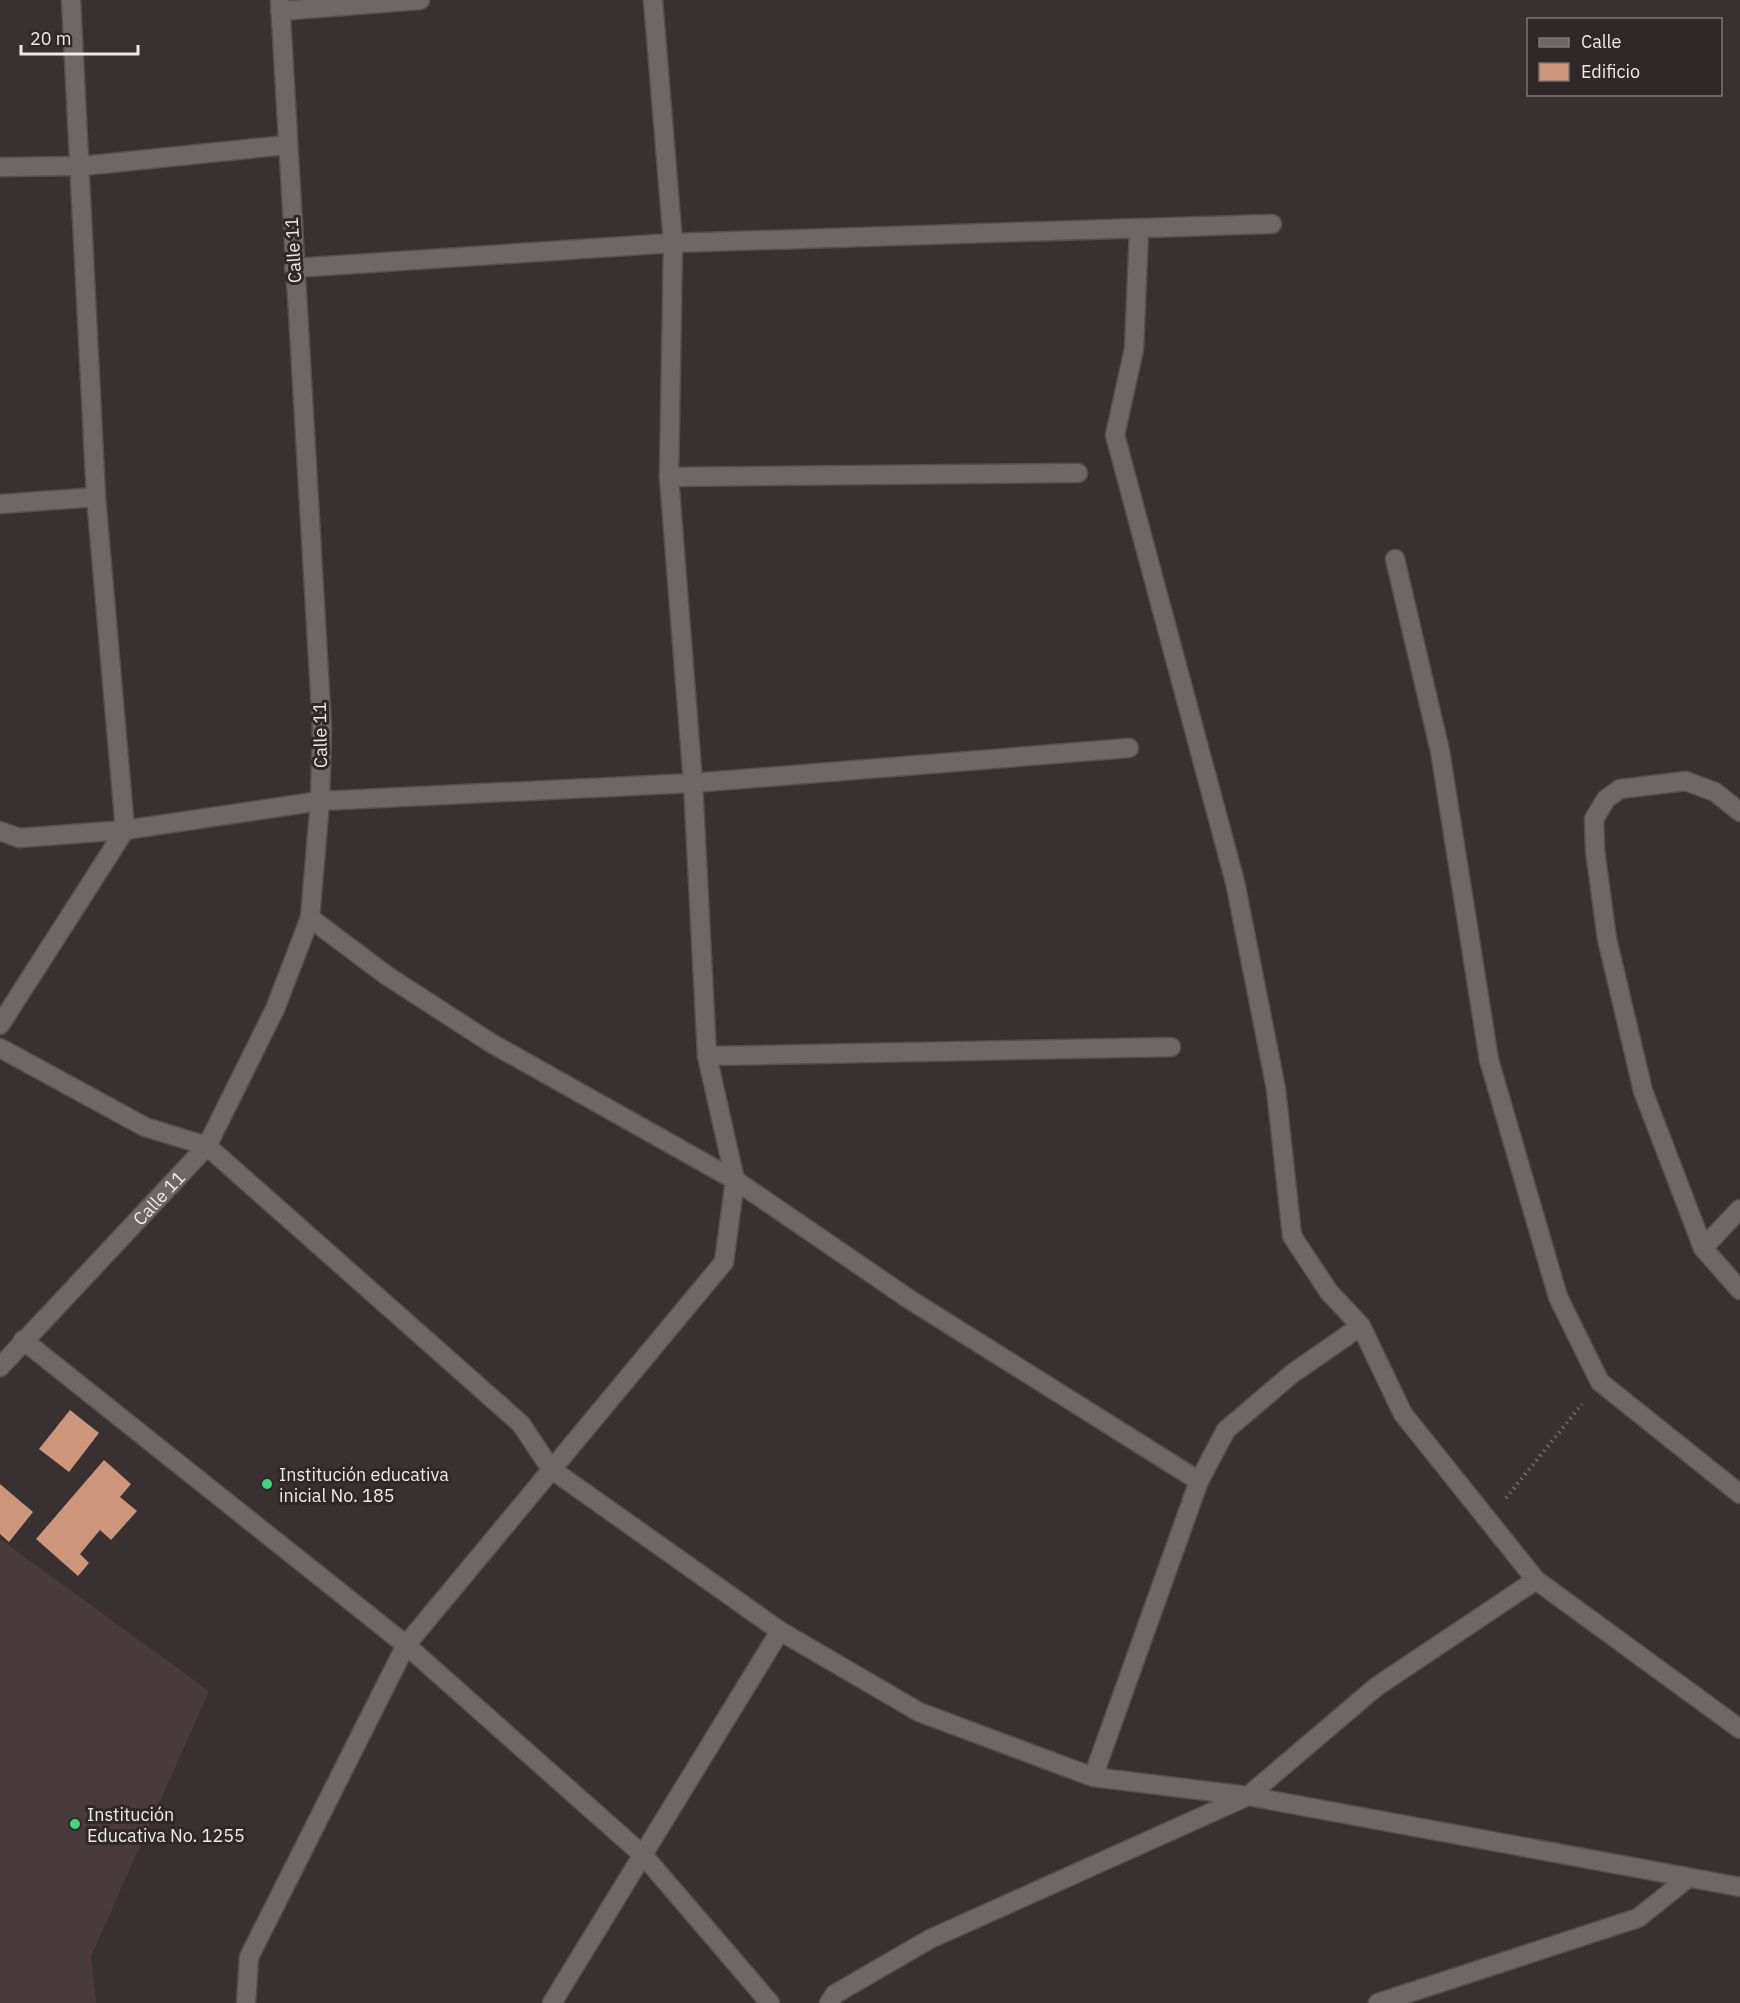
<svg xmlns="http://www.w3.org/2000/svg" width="1740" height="2003" font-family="'IBM Plex Sans',sans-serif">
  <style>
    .built { fill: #493b3b }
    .building { fill: #cd957a }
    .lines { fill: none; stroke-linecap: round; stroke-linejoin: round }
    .service-casing { stroke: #564f4f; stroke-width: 21 }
    .minor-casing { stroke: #564f4f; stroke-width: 21 }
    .path { stroke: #736c6c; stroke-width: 4; stroke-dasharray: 1.5 4.5; stroke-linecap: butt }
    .service { stroke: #6f6767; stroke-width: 18 }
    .minor { stroke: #6f6767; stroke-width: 18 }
    .poi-dot { fill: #3bd77e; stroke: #2f2827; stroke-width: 2 }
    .labels { text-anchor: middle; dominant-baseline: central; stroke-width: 6; stroke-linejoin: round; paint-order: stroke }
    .street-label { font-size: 18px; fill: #efeaea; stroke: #2f2827 }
    .poi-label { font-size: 18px; fill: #efeaea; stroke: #2f2827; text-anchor: start }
  </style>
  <rect width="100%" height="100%" fill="#393131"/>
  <!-- built -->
  <polygon class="built" points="0,1539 209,1691 91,1956 96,2003 0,2003"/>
  <!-- building -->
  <g class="building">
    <polygon points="70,1410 99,1433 69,1472 39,1449"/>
    <polygon points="104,1460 131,1484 120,1497 137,1511 111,1540 100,1530 80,1554 89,1563 78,1576 36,1539"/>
    <polygon points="0,1484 33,1512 9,1542 0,1534"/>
  </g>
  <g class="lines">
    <defs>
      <polyline id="service" points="280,11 420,0"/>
      <g id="minor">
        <polyline points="0,167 82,166 286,145"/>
        <polyline points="1139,230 1134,349 1115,435 1235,882 1276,1089 1292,1236 1329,1292 1361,1326 1403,1414 1536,1580 1740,1729"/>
        <polyline points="294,268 673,243 1272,224"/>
        <polyline points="669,477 1078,473"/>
        <polyline points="0,504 96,497"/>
        <polyline points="1395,559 1440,751 1489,1060 1558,1297 1600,1382 1740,1494"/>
        <polyline points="1740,812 1715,792 1686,781 1620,789 1606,799 1594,819 1595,850 1607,939 1643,1091 1703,1248 1740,1290"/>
        <polyline points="0,831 19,838 125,830 320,801 693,783 1129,748"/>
        <polyline points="310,918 386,975 491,1043 735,1180 912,1301 1199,1481"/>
        <polyline points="0,1025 125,830 96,497 71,0"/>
        <polyline points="0,1048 145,1127 207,1146 521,1424 551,1469 780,1631 919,1712 1093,1777 1248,1796 1740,1887"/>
        <polyline points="707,1056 1171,1047"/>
        <polyline points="1703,1248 1740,1209"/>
        <polyline points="23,1340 406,1645 644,1856 770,2003"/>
        <path id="s1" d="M0,1367l207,-221 68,-137 35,-91 10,-117 2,-73 -42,-728"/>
        <polyline points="1093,1777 1199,1481 1226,1430 1293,1373 1361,1326"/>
        <polyline points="246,2003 249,1957 406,1645 724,1262 735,1180 707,1056 693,783 669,477 673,243 653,0"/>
        <polyline points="552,2003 780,1631"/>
        <polyline points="829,2003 835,1994 930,1939 1248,1796 1376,1687 1536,1580"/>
        <polyline points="1378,2003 1638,1918 1688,1878"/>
      </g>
    </defs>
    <!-- service casing -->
    <use href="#service" class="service-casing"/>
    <!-- minor casing -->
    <use href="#minor" class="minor-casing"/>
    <!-- path -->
    <polyline class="path" points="1506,1498 1582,1404"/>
    <!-- service -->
    <use href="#service" class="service"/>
    <!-- minor -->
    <use href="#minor" class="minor"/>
  </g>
  <!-- markers -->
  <g class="poi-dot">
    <circle cx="267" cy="1484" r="6"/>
    <circle cx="75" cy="1824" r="6"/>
  </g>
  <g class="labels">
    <!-- street labels -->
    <g class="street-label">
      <text transform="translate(293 250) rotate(-93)">Calle 11</text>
      <text transform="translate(320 735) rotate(-91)">Calle 11</text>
      <text stroke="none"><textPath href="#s1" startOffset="232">Calle 11</textPath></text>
    </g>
    <!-- poi labels -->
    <g class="poi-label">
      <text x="279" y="1474">Institución educativa<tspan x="279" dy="21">inicial No. 185</tspan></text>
      <text x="87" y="1814">Institución<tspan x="87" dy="21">Educativa No. 1255</tspan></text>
    </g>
  </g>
  <!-- legend -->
  <rect x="1527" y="18" width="195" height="78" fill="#2f2827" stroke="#7c7675" stroke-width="1.5"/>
  <rect x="1539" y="38" width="30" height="9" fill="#6f6767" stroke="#7c7675" stroke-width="1.5"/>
  <text x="1581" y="48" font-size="18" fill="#efeaea">Calle</text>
  <rect x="1539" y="63" width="30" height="18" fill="#cd957a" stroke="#7c7675" stroke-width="1.5"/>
  <text x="1581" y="78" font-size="18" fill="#efeaea">Edificio</text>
  <!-- scale -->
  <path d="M21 45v9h117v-9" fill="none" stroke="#efeaea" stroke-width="3"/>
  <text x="30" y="45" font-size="18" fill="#efeaea" stroke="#2f2827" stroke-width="4.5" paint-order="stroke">20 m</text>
</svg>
